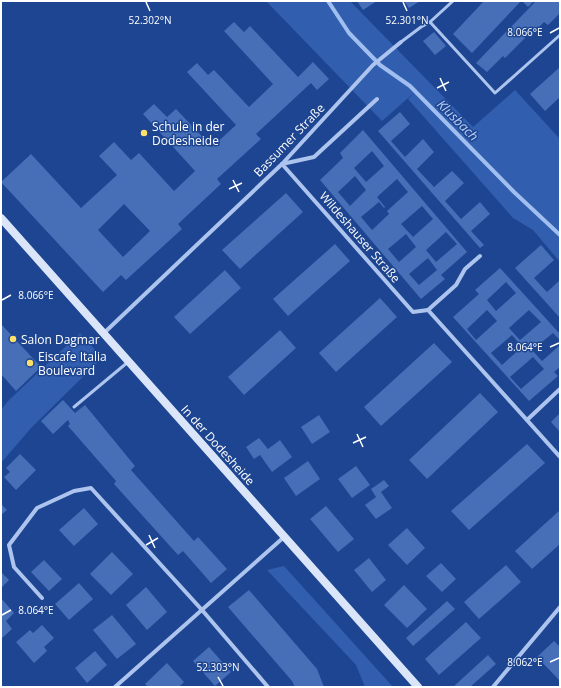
<svg xmlns="http://www.w3.org/2000/svg" width="561" height="688" font-family="'Open Sans',sans-serif">
  <style>
    .green { fill: #315eae }
    .lines { fill: none; stroke-linecap: round; stroke-linejoin: round }
    .stream { stroke: #a0beef; stroke-width: 4 }
    .building { fill: #466fb8; fill-rule: evenodd }
    .lane { stroke: #adc4ee; stroke-width: 3 }
    .street { stroke: #adc4ee; stroke-width: 4 }
    .secondary { stroke: #dae5fa; stroke-width: 8 }
    .ticks { fill: none; stroke: #fff; stroke-width: 1.5 }
    .poi-dot { fill: #fde06c; stroke: #1d4591; stroke-width: 1.5 }
    .labels { text-anchor: middle; dominant-baseline: central; stroke-width: 3; stroke-linejoin: round; paint-order: stroke }
    .poi-label { font-size: 12px; fill: #fff; stroke: #1d4591; text-anchor: start }
    .street-label { font-size: 12px; fill: #fff; stroke: #1d4591 }
    .water-label { font-size: 13px; font-style: italic; fill: #b9cff5; stroke: #1d4591 }
    .ticks-label { font-size: 10px; text-anchor: middle; fill: #fff; stroke: #1d4591; stroke-width: 3; stroke-linejoin: round; paint-order: stroke }
  </style>
  <rect width="100%" height="100%" fill="#1d4591"/>
  <!-- green -->
  <g class="green">
    <polygon points="266,1 350,1 473,127 515,90 560,139 560,262 533,230 513,218 408,99 415,92 382,121"/>
    <polygon points="80,333 102,358 31,428 1,463 1,410 8,401"/>
    <polygon points="284,566 393,687 365,687 356,665 267,570"/>
  </g>
  <g class="lines">
    <!-- stream -->
    <polyline class="stream" points="328,1 349,33 380,65 410,86 514,192 560,235"/>
  </g>
  <!-- building -->
  <g class="building">
    <polygon points="357,1 377,1 363,10"/>
    <polygon points="404,1 420,1 409,8"/>
    <polygon points="484,1 521,1 472,53 453,34"/>
    <polygon points="522,1 534,1 528,7"/>
    <polygon points="536,1 560,1 560,13 548,25 544,22 530,37 528,35 505,58 503,56 487,72 476,63"/>
    <path d="M234,22l10,10 6,-6 48,51 15,-15 16,17 -12,11 -6,-7 -55,51 5,5 -44,40 4,5 -43,40 4,5 -56,51 -5,-5 -18,17 -102,-110 30,-28 50,54 36,-33 -18,-19 15,-14 17,18 8,-7 35,38 21,-20 -52,-57 11,-10 13,13 9,-8 36,38 24,-22 -49,-53 10,-9 11,12 6,-5 35,37 24,-23 -49,-53zM124,204l26,27 -27,26 -25,-27z"/>
    <polygon points="434,32 446,46 435,55 423,41"/>
    <polygon points="560,67 560,97 545,111 530,94"/>
    <polygon points="400,112 410,124 391,141 405,157 423,139 434,152 417,169 434,187 452,171 464,183 445,201 461,219 480,202 490,214 471,231 484,245 480,248 378,131"/>
    <path d="M363,130l104,122 -26,23 4,4 -24,20 -101,-119 23,-22 -3,-5zM372,151l12,15 -18,16 -12,-14zM355,176l11,14 -16,16 -12,-14zM397,179l11,13 -21,19 2,3 -17,16 -11,-13 18,-15 5,6 1,-1 -8,-10zM422,206l11,13 -20,18 -12,-13zM446,232l11,12 -21,18 -10,-12zM406,234l10,13 -17,15 -11,-13zM428,258l9,12 -18,15 -10,-11z"/>
    <polygon points="286,193 303,212 240,269 222,250"/>
    <polygon points="335,244 350,261 288,316 273,299"/>
    <polygon points="541,245 554,260 534,278 547,292 560,280 560,318 515,268"/>
    <path d="M500,268l60,66v6l-7,-7 -21,17 10,11 18,-16v22l-6,5 4,4 -29,25 -76,-84 26,-23 -4,-4zM506,282l10,11 -20,18 -9,-11zM487,310l10,11 -21,19 -9,-11zM529,310l12,12 -21,18 -11,-12zM512,335l10,12 -20,18 -11,-12zM533,357l11,12 -23,20 -11,-12z"/>
    <polygon points="225,270 241,288 190,334 174,317"/>
    <polygon points="380,298 397,317 336,372 319,353"/>
    <polygon points="1,324 41,367 16,391 1,374"/>
    <polygon points="280,330 296,348 244,395 228,377"/>
    <polygon points="434,343 452,362 381,426 364,407"/>
    <polygon points="480,393 498,412 427,479 409,460"/>
    <polygon points="63,400 75,413 85,405 135,466 131,470 194,541 198,537 227,569 211,583 183,551 178,555 114,484 116,481 68,426 70,424 68,420 53,434 41,421"/>
    <polygon points="560,413 560,432 551,422"/>
    <polygon points="319,415 330,432 312,444 301,427"/>
    <polygon points="259,438 268,449 280,440 292,457 272,472 260,455 254,459 246,447"/>
    <polygon points="527,444 545,463 469,530 451,511"/>
    <polygon points="20,454 36,470 16,490 4,477 10,472 6,468"/>
    <polygon points="308,461 320,479 296,496 284,478"/>
    <polygon points="356,466 370,485 352,498 338,479"/>
    <polygon points="384,480 389,486 381,492 392,508 376,519 365,505 376,497 371,489"/>
    <polygon points="1,504 7,510 1,515"/>
    <polygon points="326,506 354,539 338,552 310,519"/>
    <polygon points="84,508 98,524 74,546 59,530"/>
    <polygon points="560,510 560,544 532,569 515,551"/>
    <polygon points="407,528 425,548 407,565 388,545"/>
    <polygon points="112,552 133,574 111,595 90,574"/>
    <polygon points="369,558 386,580 372,592 354,570"/>
    <polygon points="44,560 62,579 49,591 31,572"/>
    <polygon points="441,563 456,579 442,592 426,576"/>
    <polygon points="506,565 521,582 479,619 464,602"/>
    <polygon points="1,572 9,580 1,588"/>
    <polygon points="79,583 93,599 69,620 55,604"/>
    <polygon points="404,585 427,609 407,628 384,605"/>
    <polygon points="146,587 167,612 147,630 126,605"/>
    <polygon points="249,590 317,669 324,687 295,687 292,681 228,607"/>
    <polygon points="1,598 14,613 6,621 12,629 1,639"/>
    <polygon points="447,601 455,609 413,646 406,638"/>
    <polygon points="112,615 136,644 117,659 93,630"/>
    <polygon points="466,622 481,638 439,675 425,659"/>
    <polygon points="42,625 54,638 44,647 47,651 34,663 16,642 30,630 33,633"/>
    <polygon points="554,641 560,647 560,681 537,657"/>
    <polygon points="209,647 231,672 215,686 193,661"/>
    <polygon points="95,651 107,665 87,683 75,668"/>
    <polygon points="488,655 496,664 470,687 453,687"/>
    <polygon points="167,663 184,682 179,687 148,687 145,684"/>
  </g>
  <g class="lines">
    <!-- lane -->
    <g class="lane">
      <polyline points="430,22 495,93 560,35"/>
      <polyline points="401,42 421,27 430,22 453,1"/>
      <polyline points="74,407 128,362"/>
    </g>
    <!-- street -->
    <g class="street">
      <polyline points="377,99 314,157 282,164 413,312 428,310 560,457"/>
      <polyline points="428,310 456,285 465,269 480,256"/>
      <polyline points="104,333 282,164 373,65 401,42"/>
      <polyline points="527,420 560,389"/>
      <polyline points="42,598 14,567 9,545 37,508 74,491 91,488 202,610 268,687"/>
      <polyline points="115,687 284,537"/>
      <polyline points="493,687 560,607"/>
    </g>
    <!-- secondary -->
    <polyline class="secondary" points="1,218 418,687"/>
  </g>
  <!-- ticks -->
  <path class="ticks" d="M146,2l4,9M403,2l4,9M550,33l9,-5M440,78l6,13M437,88l12,-6M233,180l6,12M229,189l13,-6M2,300l9,-5M550,347l9,-4M357,434l6,13M353,443l13,-6M149,535l6,13M146,545l12,-7M2,615l9,-5M550,662l9,-4M218,677l5,9"/>
  <!-- markers -->
  <g class="poi-dot">
    <circle cx="144" cy="133" r="4"/>
    <circle cx="13" cy="339" r="4"/>
    <circle cx="30" cy="363" r="4"/>
  </g>
  <g class="labels">
    <!-- poi labels -->
    <g class="poi-label">
      <text x="152" y="126">Schule in der<tspan x="152" dy="14">Dodesheide</tspan></text>
      <text x="21" y="339">Salon Dagmar</text>
      <text x="38" y="356">Eiscafe Italia<tspan x="38" dy="14">Boulevard</tspan></text>
    </g>
    <!-- street labels -->
    <g class="street-label">
      <text transform="translate(289 140) rotate(-46)">Bassumer Straße</text>
      <text transform="translate(360 237) rotate(49)">Wildeshauser Straße</text>
      <text transform="translate(218 445) rotate(48)">In der Dodesheide</text>
    </g>
    <!-- water labels -->
    <g class="water-label">
      <text transform="translate(458 120) rotate(45)">Klusbach</text>
    </g>
  </g>
  <g class="ticks-label">
    <text x="150" y="24">52.302°N</text>
    <text x="407" y="24">52.301°N</text>
    <text x="525" y="36">8.066°E</text>
    <text x="36" y="299">8.066°E</text>
    <text x="525" y="351">8.064°E</text>
    <text x="36" y="614">8.064°E</text>
    <text x="525" y="666">8.062°E</text>
    <text x="218" y="671">52.303°N</text>
  </g>
  <!-- border -->
  <rect width="561" height="688" fill="none" stroke="#ffffff" stroke-width="4"/>
</svg>
